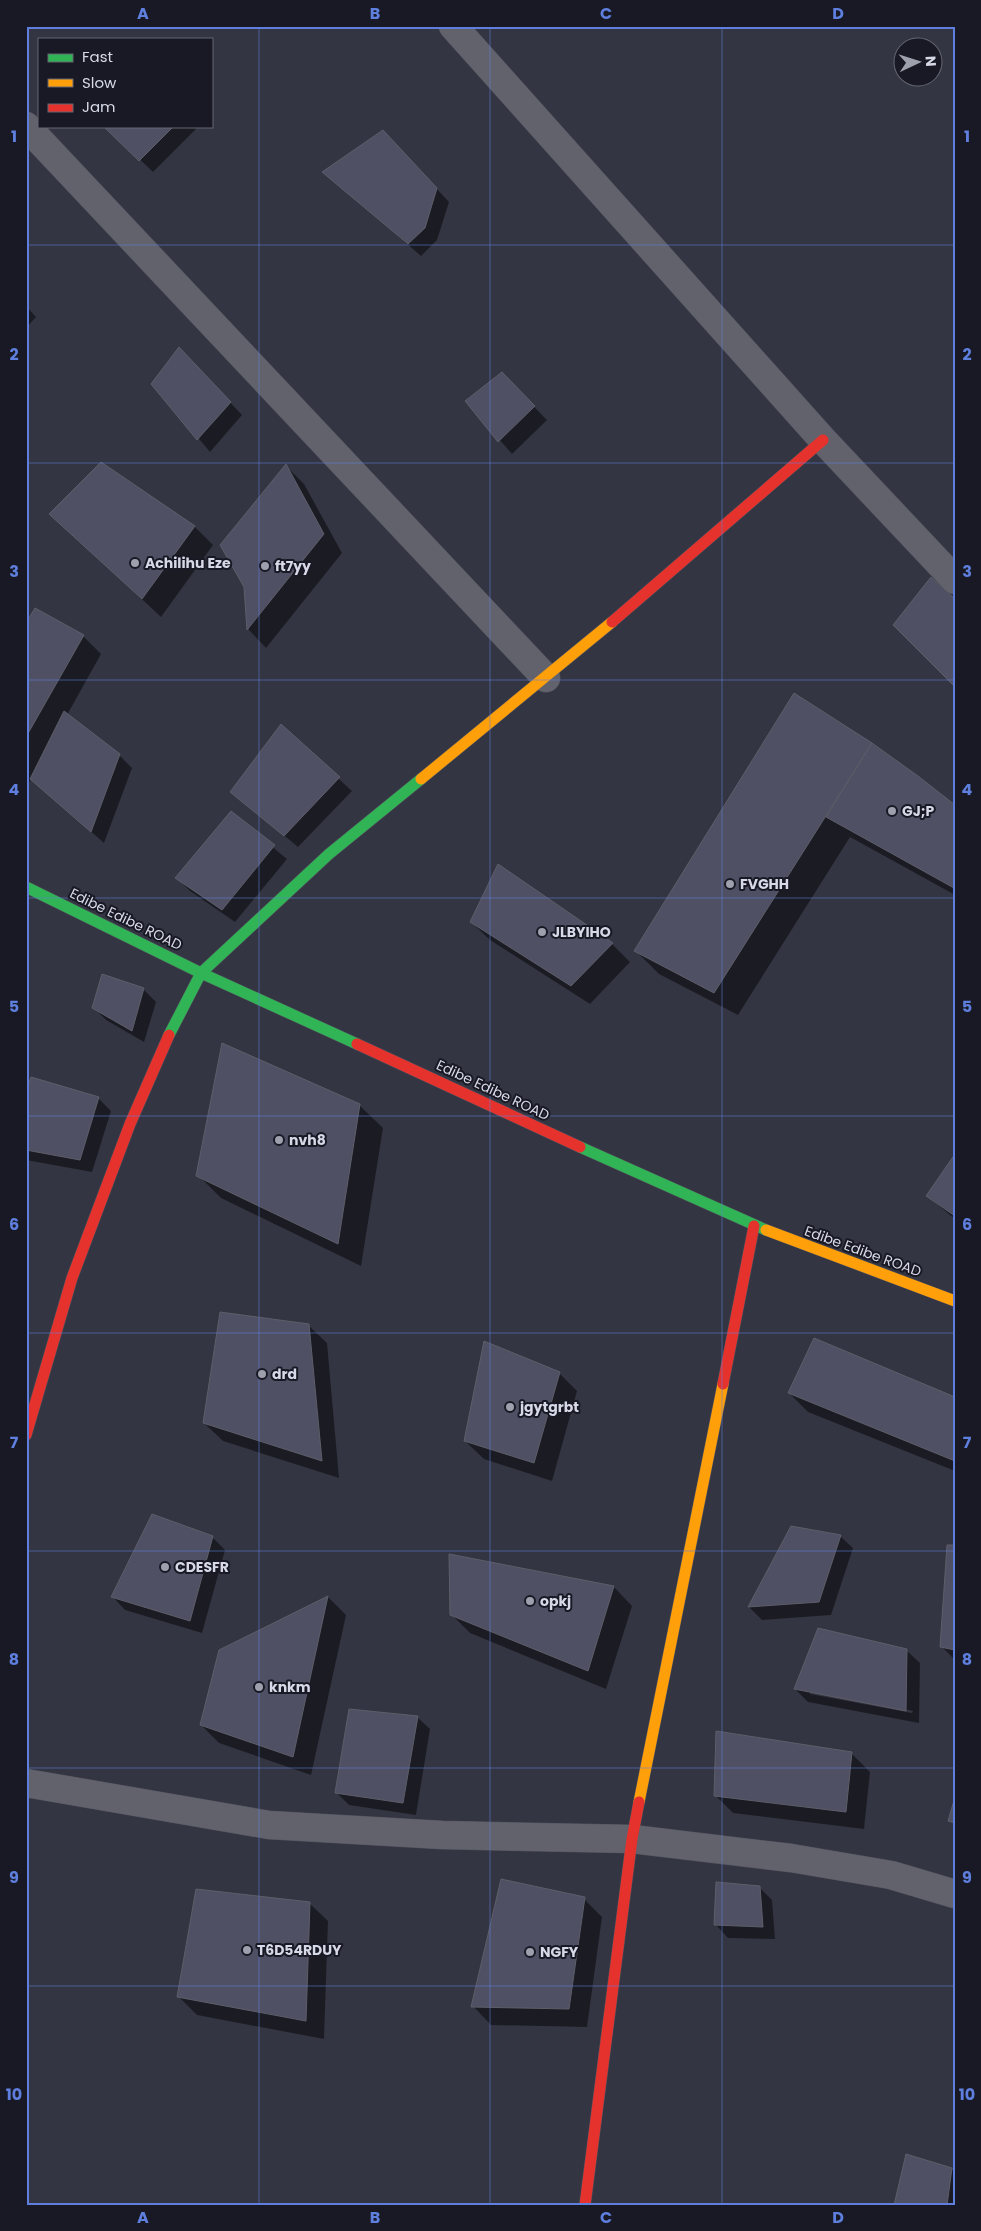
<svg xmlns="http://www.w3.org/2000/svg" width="981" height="2231" font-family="Poppins,sans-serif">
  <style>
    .shadow { fill: #0007; fill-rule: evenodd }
    .building { fill: #505065; stroke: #5d5e69 }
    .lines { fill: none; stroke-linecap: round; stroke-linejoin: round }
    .street-casing { stroke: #52535e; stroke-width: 29 }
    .fast-casing { stroke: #52535e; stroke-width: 12 }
    .slow-casing { stroke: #52535e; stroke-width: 12 }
    .jam-casing { stroke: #52535e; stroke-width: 12 }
    .street { stroke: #61626c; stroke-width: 28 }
    .fast { stroke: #30b455; stroke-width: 11 }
    .slow { stroke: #ff9f0a; stroke-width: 11 }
    .jam { stroke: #e5322d; stroke-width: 11 }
    .grid { fill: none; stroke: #5e7fde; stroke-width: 1; stroke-opacity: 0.55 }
    .poi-dot { fill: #9ea0ae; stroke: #181924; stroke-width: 2 }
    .labels { text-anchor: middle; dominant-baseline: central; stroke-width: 4; stroke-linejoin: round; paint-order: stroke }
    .poi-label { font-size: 14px; font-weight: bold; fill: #d7d9e8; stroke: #181924; text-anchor: start }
    .street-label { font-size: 14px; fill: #d7d9e8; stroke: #181924 }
    .neatline { fill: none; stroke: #5e7fde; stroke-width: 2 }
    .grid-label { font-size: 16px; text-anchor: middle; font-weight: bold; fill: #5e7fde }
  </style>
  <rect width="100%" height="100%" fill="#343542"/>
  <!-- shadow -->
  <g class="shadow">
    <polygon points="105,126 199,126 153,172"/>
    <polygon points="396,145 449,202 437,240 421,256 324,172"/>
    <polygon points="26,306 36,317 26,328"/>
    <polygon points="192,362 242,415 210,452 153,384"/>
    <polygon points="502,374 547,420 512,454 466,401"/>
    <polygon points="101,464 195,527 213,545 161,617 51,514"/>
    <polygon points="286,466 304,484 342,553 266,648 249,630 246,587"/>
    <polygon points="26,626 83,636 101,654 67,715 119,755 132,768 104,843 31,779 26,788"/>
    <polygon points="281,726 352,791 298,847 232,792"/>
    <polygon points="871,744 955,807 955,895 850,837 738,1015 659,974 636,951"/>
    <polygon points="231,813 287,859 235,922 190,891 177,878"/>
    <polygon points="471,922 612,944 630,962 590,1004 490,940"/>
    <polygon points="143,989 156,1002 144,1042 106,1020 93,1007"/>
    <polygon points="26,1097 98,1098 111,1111 92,1172 26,1160"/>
    <polygon points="359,1105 383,1128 361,1266 221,1198 198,1175"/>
    <polygon points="955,1156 955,1219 927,1196"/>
    <polygon points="308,1325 327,1343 339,1478 223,1441 204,1423"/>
    <polygon points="559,1373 577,1391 552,1481 484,1459 465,1441"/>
    <polygon points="789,1393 955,1398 955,1471 808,1412"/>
    <polygon points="792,1527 840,1536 853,1548 831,1615 762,1620 749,1607"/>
    <polygon points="212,1537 225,1550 202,1633 125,1610 113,1597"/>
    <polygon points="955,1547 955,1660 941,1646"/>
    <polygon points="614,1587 632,1606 606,1689 470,1633 452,1615"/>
    <polygon points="328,1597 346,1615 311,1775 219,1743 201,1725"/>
    <path d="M907,1651l13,12 -1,60 -111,-21 -13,-13zM810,1691l103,20 -1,2 -102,-19z"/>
    <polygon points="417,1717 430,1729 416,1815 349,1805 336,1792"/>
    <polygon points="851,1753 870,1772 864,1829 733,1813 715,1795"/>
    <polygon points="760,1888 772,1900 775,1939 728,1938 716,1925"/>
    <polygon points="584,1899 602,1917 587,2027 491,2025 473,2006"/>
    <polygon points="309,1903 328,1921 324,2039 197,2015 179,1997"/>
    <polygon points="951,2169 955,2172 955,2205 896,2205"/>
  </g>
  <!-- building -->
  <g class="building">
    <polygon points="103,126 174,126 139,161"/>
    <polygon points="383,130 437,188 425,228 408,244 322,172"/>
    <polygon points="179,347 231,402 197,440 151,384"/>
    <polygon points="502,372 535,406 498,442 465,401"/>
    <polygon points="101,462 195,526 142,599 49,514"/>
    <polygon points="286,464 324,534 247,630 244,587 220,545"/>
    <polygon points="931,577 955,599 955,687 893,625"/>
    <polygon points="35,608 84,635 26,737 26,623"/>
    <polygon points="794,693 872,743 714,993 634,951"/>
    <polygon points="64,711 120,754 91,832 30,779"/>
    <polygon points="281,724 340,777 284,836 230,792"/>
    <polygon points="872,743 918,776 955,805 954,888 826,817"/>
    <polygon points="231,811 275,845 222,910 175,878"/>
    <polygon points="498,864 613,943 571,986 470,922"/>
    <polygon points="102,974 144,988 132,1031 92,1008"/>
    <polygon points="222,1043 360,1104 338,1244 196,1176"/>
    <polygon points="31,1077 99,1097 80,1160 26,1150 26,1092"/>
    <polygon points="955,1154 955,1216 926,1196"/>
    <polygon points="220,1312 309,1324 322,1461 203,1423"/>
    <polygon points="814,1338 955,1397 955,1461 788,1393"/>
    <polygon points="484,1341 560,1372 534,1463 464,1441"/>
    <polygon points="152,1514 213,1536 190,1621 111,1597"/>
    <polygon points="791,1526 841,1535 819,1602 748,1607"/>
    <polygon points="947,1545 955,1545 955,1650 940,1647"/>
    <polygon points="449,1554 614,1586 588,1671 450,1615"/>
    <polygon points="328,1596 293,1757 200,1725 219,1650"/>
    <polygon points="818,1628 907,1649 906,1711 794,1689"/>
    <polygon points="349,1709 418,1716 403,1803 335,1793"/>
    <polygon points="716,1731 852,1752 846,1812 714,1796"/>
    <polygon points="955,1797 955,1823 948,1821"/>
    <polygon points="501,1879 585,1897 569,2009 471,2007"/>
    <polygon points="716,1882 760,1886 763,1927 714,1925"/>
    <polygon points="196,1889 310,1902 306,2021 177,1997"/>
    <polygon points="906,2154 952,2168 947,2205 894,2205"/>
  </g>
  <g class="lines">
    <defs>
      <g id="street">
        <polyline points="453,26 823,440 955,580"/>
        <polyline points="26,126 546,678"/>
        <polyline points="26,1783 269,1825 442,1835 632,1839 791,1858 891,1875 955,1894"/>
      </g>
      <g id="fast">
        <polyline points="26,887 201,973 357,1044"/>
        <polyline points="169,1035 201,973 329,854 421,779"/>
        <polyline points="580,1147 766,1230"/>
      </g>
      <g id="slow">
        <polyline points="421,779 612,622"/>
        <polyline points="766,1230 955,1301"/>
        <polyline points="639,1802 723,1384"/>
      </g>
      <g id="jam">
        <polyline points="612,622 823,440"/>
        <polyline points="357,1044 580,1147"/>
        <polyline points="723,1384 754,1226"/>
        <polyline points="26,1435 72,1278 130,1124 169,1035"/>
        <polyline points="585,2205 632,1839 639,1802"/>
      </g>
    </defs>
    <!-- street casing -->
    <use href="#street" class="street-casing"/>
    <!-- fast casing -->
    <use href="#fast" class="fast-casing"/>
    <!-- slow casing -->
    <use href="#slow" class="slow-casing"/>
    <!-- jam casing -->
    <use href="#jam" class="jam-casing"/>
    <!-- street -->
    <use href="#street" class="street"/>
    <!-- fast -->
    <use href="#fast" class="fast"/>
    <!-- slow -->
    <use href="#slow" class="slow"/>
    <!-- jam -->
    <use href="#jam" class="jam"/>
  </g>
  <!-- grid -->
  <path class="grid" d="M259,26v2179M490,26v2179M722,26v2179M26,245h929M26,463h929M26,680h929M26,898h929M26,1116h929M26,1333h929M26,1551h929M26,1768h929M26,1986h929"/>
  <!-- markers -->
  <g class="poi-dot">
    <circle cx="135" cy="563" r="5"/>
    <circle cx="265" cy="566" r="5"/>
    <circle cx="892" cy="811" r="5"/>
    <circle cx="730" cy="884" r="5"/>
    <circle cx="542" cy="932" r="5"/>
    <circle cx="279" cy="1140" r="5"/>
    <circle cx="262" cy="1374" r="5"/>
    <circle cx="510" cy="1407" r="5"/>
    <circle cx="165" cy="1567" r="5"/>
    <circle cx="530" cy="1601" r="5"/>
    <circle cx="259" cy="1687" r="5"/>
    <circle cx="247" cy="1950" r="5"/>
    <circle cx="530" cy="1952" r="5"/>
  </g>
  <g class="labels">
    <!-- poi labels -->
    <g class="poi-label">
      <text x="145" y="563">Achilihu Eze</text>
      <text x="275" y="566">ft7yy</text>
      <text x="902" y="811">GJ;P</text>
      <text x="740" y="884">FVGHH</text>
      <text x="552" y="932">JLBYIHO</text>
      <text x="289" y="1140">nvh8</text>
      <text x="272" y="1374">drd</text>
      <text x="520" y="1407">jgytgrbt</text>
      <text x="175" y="1567">CDESFR</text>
      <text x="540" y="1601">opkj</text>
      <text x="269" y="1687">knkm</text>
      <text x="257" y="1950">T6D54RDUY</text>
      <text x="540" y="1952">NGFY</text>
    </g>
    <!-- street labels -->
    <g class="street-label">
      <text transform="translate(126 919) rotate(26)">Edibe Edibe ROAD</text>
      <text transform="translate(493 1090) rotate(25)">Edibe Edibe ROAD</text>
      <text transform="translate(863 1251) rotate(20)">Edibe Edibe ROAD</text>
    </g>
  </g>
  <!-- border -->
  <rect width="981" height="2231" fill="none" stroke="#181924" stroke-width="55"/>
  <!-- legend -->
  <rect x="38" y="38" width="175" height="90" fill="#181924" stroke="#646672"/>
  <rect x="48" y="54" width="25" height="8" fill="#30b455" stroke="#646672"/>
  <text x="82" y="62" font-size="15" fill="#d7d9e8">Fast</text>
  <rect x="48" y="79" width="25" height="8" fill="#ff9f0a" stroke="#646672"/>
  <text x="82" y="88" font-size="15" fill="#d7d9e8">Slow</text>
  <rect x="48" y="104" width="25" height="8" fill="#e5322d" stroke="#646672"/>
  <text x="82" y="112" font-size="15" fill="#d7d9e8">Jam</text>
  <!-- north arrow -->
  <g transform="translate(918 62) rotate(86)"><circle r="24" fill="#181924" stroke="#646672"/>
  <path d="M0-4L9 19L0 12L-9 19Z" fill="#9ea0ae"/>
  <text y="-8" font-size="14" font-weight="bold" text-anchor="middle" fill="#d7d9e8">N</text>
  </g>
  <rect x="28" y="28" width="926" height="2176" class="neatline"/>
  <g class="grid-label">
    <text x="143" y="19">A</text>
    <text x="375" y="19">B</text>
    <text x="606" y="19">C</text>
    <text x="838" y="19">D</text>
    <text x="14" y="142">1</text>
    <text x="967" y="142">1</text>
    <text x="14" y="360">2</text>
    <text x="967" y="360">2</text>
    <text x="14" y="577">3</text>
    <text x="967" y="577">3</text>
    <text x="14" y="795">4</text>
    <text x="967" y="795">4</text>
    <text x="14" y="1012">5</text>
    <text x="967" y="1012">5</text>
    <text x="14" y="1230">6</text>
    <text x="967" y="1230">6</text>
    <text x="14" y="1448">7</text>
    <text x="967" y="1448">7</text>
    <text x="14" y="1665">8</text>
    <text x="967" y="1665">8</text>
    <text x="14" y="1883">9</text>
    <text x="967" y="1883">9</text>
    <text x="14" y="2100">10</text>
    <text x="967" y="2100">10</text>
    <text x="143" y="2223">A</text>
    <text x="375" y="2223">B</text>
    <text x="606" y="2223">C</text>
    <text x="838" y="2223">D</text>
  </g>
</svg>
